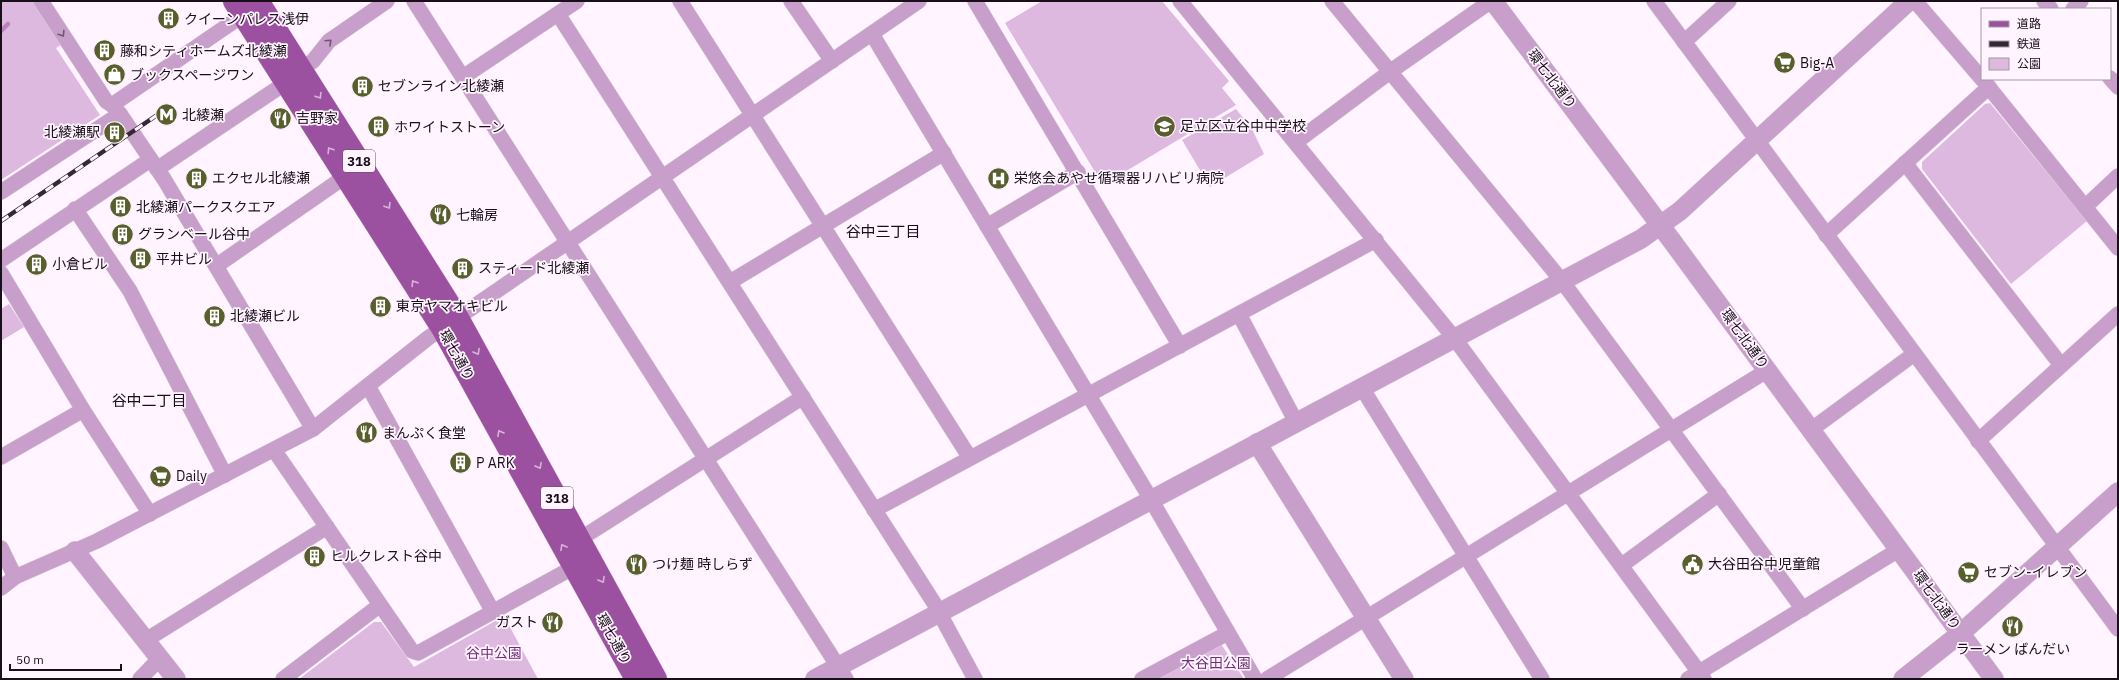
<svg xmlns="http://www.w3.org/2000/svg" width="2119" height="680" font-family="'IBM Plex Sans','Noto Sans JP',sans-serif">
  <style>
    .green { fill: #deb9df }
    .lines { fill: none; stroke-linecap: round; stroke-linejoin: round }
    .stream { stroke: #bc82be; stroke-width: 4.5 }
    .minor-casing { stroke: #dacfda; stroke-width: 16 }
    .tertiary-casing { stroke: #dacfda; stroke-width: 20 }
    .primary-casing { stroke: #dacfda; stroke-width: 23 }
    .minor { stroke: #c89fca; stroke-width: 15 }
    .tertiary { stroke: #c89fca; stroke-width: 19 }
    .primary { stroke: #9c51a0; stroke-width: 22 }
    .rail-casing { stroke: #332933; stroke-width: 4.5 }
    .rail { stroke: #fff4ff; stroke-width: 3; stroke-dasharray: 9; stroke-linecap: butt }
    .oneway { stroke: #705771 }
    .oneway2 { stroke: #d7b3d9 }
    .labels { text-anchor: middle; dominant-baseline: central; stroke-width: 3.5; stroke-linejoin: round; paint-order: stroke }
    .shield { fill: #fff4ff; stroke: #5d545d; stroke-width: 1 }
    .shield-label { font-size: 13px; font-weight: bold; fill: #180f18 }
    .poi-label { font-size: 14px; fill: #180f18; stroke: #fff4ff; text-anchor: start }
    .street-label { font-size: 14px; fill: #180f18; stroke: #fff4ff }
    .park-label { font-size: 14px; fill: #732e78; stroke: #fff4ff }
    .neighbourhood-label { font-size: 15px; fill: #180f18; stroke: #fff4ff }
  </style>
  <rect width="100%" height="100%" fill="#fff4ff"/>
  <!-- green -->
  <g class="green">
    <polygon points="1,1 38,1 64,43 56,48 100,115 1,180"/>
    <polygon points="1042,1 1162,1 1229,81 1222,88 1236,105 1103,185 1005,23"/>
    <polygon points="1990,103 2087,221 2011,284 1922,169 1922,162 1985,104"/>
    <polygon points="1236,109 1252,129 1264,154 1210,187 1182,140"/>
    <polygon points="9,304 24,327 1,341 1,309"/>
    <polygon points="504,616 538,679 299,679 374,622 381,622 414,667"/>
    <polygon points="1221,644 1244,679 1157,679"/>
  </g>
  <g class="lines">
    <!-- stream -->
    <polyline class="stream" points="1,31 8,24"/>
    <defs>
      <g id="minor">
        <polyline points="41,1 106,101 112,105 243,15"/>
        <polyline points="414,1 846,679"/>
        <polyline points="680,1 970,458"/>
        <polyline points="791,1 832,61"/>
        <polyline points="975,1 1180,346"/>
        <polyline points="1180,1 1455,339 1704,679"/>
        <polyline points="1332,1 1562,281 1803,609"/>
        <polyline points="1654,1 2118,629"/>
        <polyline points="1915,1 1982,79"/>
        <polyline points="2044,1 2051,9"/>
        <polyline points="2073,9 2081,1"/>
        <polyline points="558,14 934,603 975,679"/>
        <polyline points="872,34 1146,491 1255,679"/>
        <polyline points="1684,42 1729,1"/>
        <polyline points="301,69 313,61 329,41 387,1"/>
        <polyline points="463,77 577,1"/>
        <polyline points="2110,78 2118,87"/>
        <polyline points="1983,80 2118,248"/>
        <polyline points="112,105 120,114 164,179 313,429"/>
        <polyline points="1296,142 1391,71 1491,1"/>
        <polyline points="1905,163 2061,365"/>
        <polyline points="157,169 287,82"/>
        <polyline points="1,192 120,114"/>
        <polyline points="2085,207 2118,176"/>
        <polyline points="75,209 130,291 225,475"/>
        <polyline points="987,226 1078,172"/>
        <polyline points="1826,235 1989,87"/>
        <polyline points="1,260 150,160"/>
        <polyline points="216,266 346,176"/>
        <polyline points="1,273 83,410 150,514"/>
        <polyline points="730,282 944,153"/>
        <polyline points="1239,314 1296,422"/>
        <polyline points="368,386 493,612"/>
        <polyline points="1362,388 1542,679"/>
        <polyline points="1812,429 1914,354"/>
        <polyline points="1978,441 2118,314"/>
        <polyline points="274,450 412,651 418,653 574,567"/>
        <polyline points="1,457 83,410"/>
        <polyline points="874,510 1376,240"/>
        <polyline points="580,539 803,397"/>
        <polyline points="1,548 15,577"/>
        <polyline points="1622,565 1719,494"/>
        <polyline points="1,588 15,577 97,541 313,429 428,338 919,1"/>
        <polyline points="146,640 327,527"/>
        <polyline points="140,679 160,658"/>
        <polyline points="283,679 380,605"/>
        <polyline points="1142,679 1228,633"/>
        <polyline points="1267,679 1768,370"/>
        <polyline points="1688,679 1900,549"/>
      </g>
      <g id="tertiary">
        <polyline points="1493,1 1672,241 1994,679"/>
        <polyline points="1257,443 1404,679"/>
        <polyline points="75,551 176,679"/>
        <polyline points="815,679 1641,239 1680,211 1909,1"/>
        <polyline points="1903,679 1961,633 2118,492"/>
      </g>
      <g id="primary">
        <polyline points="234,1 442,328 636,679"/>
        <polyline points="258,1 458,318 656,679"/>
      </g>
    </defs>
    <!-- minor casing -->
    <use href="#minor" class="minor-casing"/>
    <!-- tertiary casing -->
    <use href="#tertiary" class="tertiary-casing"/>
    <!-- primary casing -->
    <use href="#primary" class="primary-casing"/>
    <!-- minor -->
    <use href="#minor" class="minor"/>
    <!-- tertiary -->
    <use href="#tertiary" class="tertiary"/>
    <!-- primary -->
    <use href="#primary" class="primary"/>
    <defs>
      <polyline id="rail" points="1,221 163,111"/>
    </defs>
    <!-- rail casing -->
    <use href="#rail" class="rail-casing"/>
    <!-- rail -->
    <use href="#rail" class="rail"/>
  </g>
  <!-- one-way arrows -->
  <defs><path id="oneway-chevron" d="M-2-3.5L2.5 0L-2 3.5" fill="none" stroke-width="1.6" stroke-linecap="round" stroke-linejoin="round"/></defs>
  <g class="oneway">
    <use href="#oneway-chevron" transform="translate(62 34) rotate(57)"/>
    <use href="#oneway-chevron" transform="translate(329 42) rotate(-43)"/>
  </g>
  <g class="oneway2">
    <use href="#oneway-chevron" transform="translate(319 96) rotate(58)"/>
    <use href="#oneway-chevron" transform="translate(330 150) rotate(-122)"/>
    <use href="#oneway-chevron" transform="translate(388 206) rotate(58)"/>
    <use href="#oneway-chevron" transform="translate(414 283) rotate(-122)"/>
    <use href="#oneway-chevron" transform="translate(477 352) rotate(61)"/>
    <use href="#oneway-chevron" transform="translate(500 433) rotate(-119)"/>
    <use href="#oneway-chevron" transform="translate(539 466) rotate(61)"/>
    <use href="#oneway-chevron" transform="translate(563 547) rotate(-119)"/>
    <use href="#oneway-chevron" transform="translate(602 580) rotate(61)"/>
  </g>
  <!-- icons -->
  <defs>
    <symbol id="building-disc" viewBox="-11 -11 22 22"><circle r="9.5" fill="#585e2c" stroke="#fff4ff"/><path d="M-4-6H4V6H1V3H-1V6H-4ZM-2.5-4.3h1.7v1.8h-1.7ZM.8-4.3h1.7v1.8H.8ZM-2.5-1h1.7V.8h-1.7ZM.8-1h1.7V.8H.8Z" fill="#fff"/></symbol>
    <symbol id="supermarket-disc" viewBox="-11 -11 22 22"><circle r="9.5" fill="#585e2c" stroke="#fff4ff"/><path d="M-6-5.5h2.5l.6 2H6L4.5 2H-2.5L-4.4-4H-6ZM-1.5 3.2a1.3 1.3 0 1 0 .1 0ZM3 3.2a1.3 1.3 0 1 0 .1 0Z" fill="#fff"/></symbol>
    <symbol id="shop-disc" viewBox="-11 -11 22 22"><circle r="9.5" fill="#585e2c" stroke="#fff4ff"/><path d="M-5-2.5h2.3a2.7 3.5 0 0 1 5.4 0H5L5.5 6h-11ZM-1.5-2.5h3a1.5 2.3 0 0 0-3 0Z" fill="#fff"/></symbol>
    <symbol id="metro-disc" viewBox="-11 -11 22 22"><circle r="9.5" fill="#585e2c" stroke="#fff4ff"/><path d="M-5.5 5V-5H-3L0 0L3-5H5.5V5H3V-.5L0 4L-3-.5V5Z" fill="#fff"/></symbol>
    <symbol id="restaurant-disc" viewBox="-11 -11 22 22"><circle r="9.5" fill="#585e2c" stroke="#fff4ff"/><path d="M-5-6h1v4h1v-4h1v4h1v-4h1v5L-1.5 .5V6h-2V.5L-5-1ZM5-6V6H3V1.5H1.5Q1.5-4 5-6Z" fill="#fff"/></symbol>
    <symbol id="school-disc" viewBox="-11 -11 22 22"><circle r="9.5" fill="#585e2c" stroke="#fff4ff"/><path d="M0-5L7-2L0 1L-7-2ZM-4 1L0 2.5L4 1V4Q0 6-4 4Z" fill="#fff"/></symbol>
    <symbol id="hospital-disc" viewBox="-11 -11 22 22"><circle r="9.5" fill="#585e2c" stroke="#fff4ff"/><path d="M-5-5h3v3.5h4V-5h3V5h-3V1.5h-4V5h-3Z" fill="#fff"/></symbol>
    <symbol id="civic-disc" viewBox="-11 -11 22 22"><circle r="9.5" fill="#585e2c" stroke="#fff4ff"/><path d="M-.6-6.5H3V-4.5H.6V-3L4-1V1h2V6H-6V1h2V-1L-.6-3ZM-1.2 2.5V6h2.4V2.5Z" fill="#fff"/></symbol>
  </defs>
  <g fill-rule="evenodd">
    <use href="#building-disc" x="156" y="6" width="25" height="25"/>
    <use href="#building-disc" x="92" y="38" width="25" height="25"/>
    <use href="#supermarket-disc" x="1772" y="50" width="25" height="25"/>
    <use href="#shop-disc" x="102" y="62" width="25" height="25"/>
    <use href="#building-disc" x="350" y="74" width="25" height="25"/>
    <use href="#metro-disc" x="154" y="102" width="25" height="25"/>
    <use href="#restaurant-disc" x="268" y="106" width="25" height="25"/>
    <use href="#school-disc" x="1152" y="114" width="25" height="25"/>
    <use href="#building-disc" x="366" y="114" width="25" height="25"/>
    <use href="#building-disc" x="102" y="120" width="25" height="25"/>
    <use href="#building-disc" x="184" y="166" width="25" height="25"/>
    <use href="#hospital-disc" x="986" y="166" width="25" height="25"/>
    <use href="#building-disc" x="108" y="194" width="25" height="25"/>
    <use href="#restaurant-disc" x="428" y="202" width="25" height="25"/>
    <use href="#building-disc" x="110" y="222" width="25" height="25"/>
    <use href="#building-disc" x="128" y="246" width="25" height="25"/>
    <use href="#building-disc" x="24" y="252" width="25" height="25"/>
    <use href="#building-disc" x="450" y="256" width="25" height="25"/>
    <use href="#building-disc" x="368" y="294" width="25" height="25"/>
    <use href="#building-disc" x="202" y="304" width="25" height="25"/>
    <use href="#restaurant-disc" x="354" y="420" width="25" height="25"/>
    <use href="#building-disc" x="448" y="450" width="25" height="25"/>
    <use href="#supermarket-disc" x="148" y="464" width="25" height="25"/>
    <use href="#building-disc" x="302" y="544" width="25" height="25"/>
    <use href="#restaurant-disc" x="624" y="552" width="25" height="25"/>
    <use href="#civic-disc" x="1680" y="552" width="25" height="25"/>
    <use href="#supermarket-disc" x="1956" y="560" width="25" height="25"/>
    <use href="#restaurant-disc" x="540" y="610" width="25" height="25"/>
    <use href="#restaurant-disc" x="2000" y="614" width="25" height="25"/>
  </g>
  <g class="labels">
    <!-- shield labels -->
    <g class="shield">
      <rect x="343" y="150" width="32" height="22" rx="3"/>
      <rect x="541" y="487" width="32" height="22" rx="3"/>
    </g>
    <g class="shield-label">
      <text x="359" y="161">318</text>
      <text x="557" y="498">318</text>
    </g>
    <!-- poi labels -->
    <g class="poi-label">
      <text x="184" y="19">クイーンパレス浅伊</text>
      <text x="120" y="51">藤和シティホームズ北綾瀬</text>
      <text x="1800" y="63">Big-A</text>
      <text x="130" y="75">ブックスページワン</text>
      <text x="378" y="86">セブンライン北綾瀬</text>
      <text x="182" y="115">北綾瀬</text>
      <text x="296" y="118">吉野家</text>
      <text x="1180" y="126">足立区立谷中中学校</text>
      <text x="394" y="127">ホワイトストーン</text>
      <text x="100" y="132" text-anchor="end">北綾瀬駅</text>
      <text x="212" y="178">エクセル北綾瀬</text>
      <text x="1014" y="178">栄悠会あやせ循環器リハビリ病院</text>
      <text x="136" y="207">北綾瀬パークスクエア</text>
      <text x="456" y="215">七輪房</text>
      <text x="138" y="234">グランベール谷中</text>
      <text x="156" y="259">平井ビル</text>
      <text x="52" y="264">小倉ビル</text>
      <text x="478" y="268">スティード北綾瀬</text>
      <text x="396" y="306">東京ヤマオキビル</text>
      <text x="230" y="316">北綾瀬ビル</text>
      <text x="382" y="433">まんぷく食堂</text>
      <text x="476" y="463">P ARK</text>
      <text x="176" y="476">Daily</text>
      <text x="330" y="556">ヒルクレスト谷中</text>
      <text x="652" y="564">つけ麺 時しらず</text>
      <text x="1708" y="564">大谷田谷中児童館</text>
      <text x="1984" y="572">セブン-イレブン</text>
      <text x="538" y="622" text-anchor="end">ガスト</text>
      <text x="2013" y="649" text-anchor="middle">ラーメン ばんだい</text>
    </g>
    <!-- street labels -->
    <g class="street-label">
      <text transform="translate(1552 79) rotate(53)">環七北通り</text>
      <text transform="translate(1745 339) rotate(54)">環七北通り</text>
      <text transform="translate(457 355) rotate(61)">環七通り</text>
      <text transform="translate(1937 600) rotate(54)">環七北通り</text>
      <text transform="translate(614 639) rotate(61)">環七通り</text>
    </g>
    <!-- park labels -->
    <g class="park-label">
      <text x="494" y="653">谷中公園</text>
      <text x="1216" y="663">大谷田公園</text>
    </g>
    <!-- neighbourhood labels -->
    <g class="neighbourhood-label">
      <text x="883" y="231">谷中三丁目</text>
      <text x="149" y="400">谷中二丁目</text>
    </g>
  </g>
  <!-- border -->
  <rect width="2119" height="680" fill="none" stroke="#180f18" stroke-width="4"/>
  <!-- legend -->
  <rect x="1981" y="8" width="130" height="72" fill="#fff4ff" stroke="#a398a3"/>
  <rect x="1989" y="21" width="20" height="6" fill="#9c51a0" stroke="#a398a3"/>
  <text x="2017" y="28" font-size="12" fill="#180f18">道路</text>
  <rect x="1989" y="41" width="20" height="6" fill="#332933" stroke="#a398a3"/>
  <text x="2017" y="48" font-size="12" fill="#180f18">鉄道</text>
  <rect x="1989" y="58" width="20" height="12" fill="#deb9df" stroke="#a398a3"/>
  <text x="2017" y="68" font-size="12" fill="#180f18">公園</text>
  <!-- scale -->
  <path d="M10 664v6h111v-6" fill="none" stroke="#180f18" stroke-width="2"/>
  <text x="16" y="664" font-size="12" fill="#180f18" stroke="#fff4ff" stroke-width="3" paint-order="stroke">50 m</text>
</svg>
